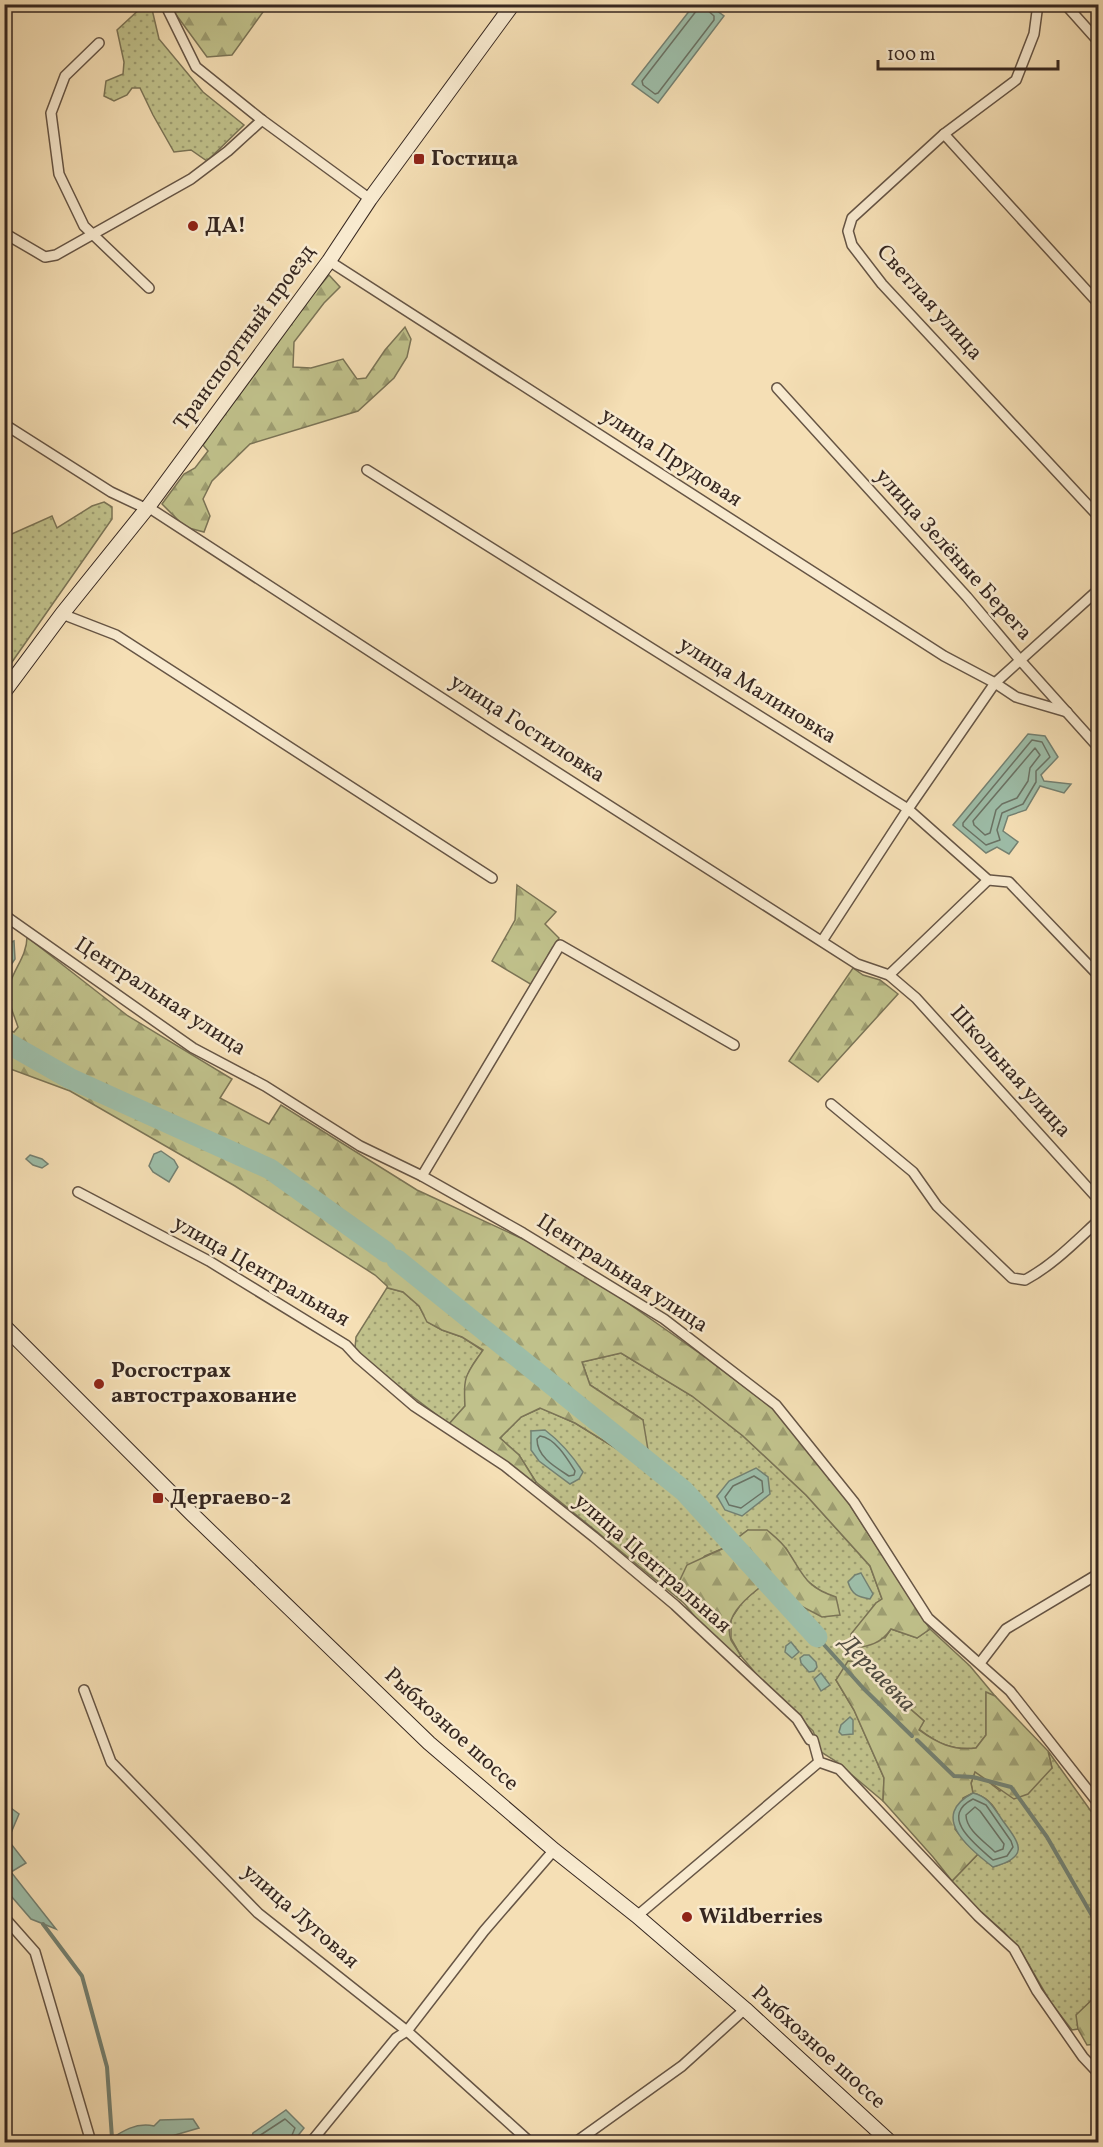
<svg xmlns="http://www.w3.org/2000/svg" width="1103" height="2147" font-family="Vollkorn,serif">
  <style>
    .grass { fill: url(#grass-dots); stroke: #7b7456; stroke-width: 1.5 }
    .forest { fill: url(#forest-firs); stroke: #7b7456; stroke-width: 1.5 }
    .water { fill: #9dbda8; stroke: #748172; stroke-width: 1.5 }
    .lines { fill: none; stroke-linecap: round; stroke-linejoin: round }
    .shore { stroke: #6a7264; stroke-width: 1.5 }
    .stream { stroke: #748172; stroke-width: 4 }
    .river { stroke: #9dbda8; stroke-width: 21 }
    .street-casing { stroke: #665545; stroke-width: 12 }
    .secondary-casing { stroke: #362720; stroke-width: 16 }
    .street { stroke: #f8eacf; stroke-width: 9 }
    .secondary { stroke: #f8eacf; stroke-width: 14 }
    .poi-dot { fill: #8f2418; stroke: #f8eacf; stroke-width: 2 }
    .labels { text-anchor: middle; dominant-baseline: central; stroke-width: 5; stroke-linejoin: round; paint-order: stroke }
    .poi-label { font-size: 22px; font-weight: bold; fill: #362720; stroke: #f8eacf; text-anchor: start }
    .street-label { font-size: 22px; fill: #362720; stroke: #f8eacf }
    .water-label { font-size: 24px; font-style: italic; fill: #504c42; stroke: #f8eacf }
  </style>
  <defs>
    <pattern id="grass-dots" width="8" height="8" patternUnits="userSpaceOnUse" patternTransform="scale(1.5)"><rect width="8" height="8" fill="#c0c18b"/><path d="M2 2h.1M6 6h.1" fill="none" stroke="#9d9d71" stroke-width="1.8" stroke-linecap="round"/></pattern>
    <pattern id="forest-firs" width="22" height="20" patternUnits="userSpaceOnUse" patternTransform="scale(1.5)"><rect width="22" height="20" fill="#c0c18b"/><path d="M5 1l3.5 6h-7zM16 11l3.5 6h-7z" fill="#9d9d71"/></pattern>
  </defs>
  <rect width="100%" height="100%" fill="#f5dfb5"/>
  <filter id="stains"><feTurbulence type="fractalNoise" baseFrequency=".00333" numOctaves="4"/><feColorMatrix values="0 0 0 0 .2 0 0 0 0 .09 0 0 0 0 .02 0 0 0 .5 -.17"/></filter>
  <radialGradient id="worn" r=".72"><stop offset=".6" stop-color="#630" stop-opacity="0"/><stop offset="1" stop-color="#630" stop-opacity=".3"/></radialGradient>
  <!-- grass -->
  <g class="grass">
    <polygon points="151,5 159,39 203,92 244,125 207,161 191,150 174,152 153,115 140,88 132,88 127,95 114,101 104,96 106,81 123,74 124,62 117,30 142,7"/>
    <polygon points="104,502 112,507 112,519 5,672 5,537 52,516 57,528 92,506"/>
    <path d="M388,1286v2l15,4 16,14 9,16 14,8 20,7 21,14c-17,20 -19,29 -18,55l-16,18 -82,-62 -12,-14 1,-11z"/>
    <path d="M621,1353l71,43 51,40 63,59 64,71 12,33 -6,4 -24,31 33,4 6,-9 26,9 13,-9 40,37 25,30 -9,-3v42l-10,13c-23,3 -39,-5 -57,-19l5,-8 -24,-21 -9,-16 -55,-4 18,30 30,68 -1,23 -49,-41 -13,-8 -8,-21 -44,-42 -28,-33 -10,-18v-19l12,-18 16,-13 25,1 17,17 21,-14 -19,-14 -17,-30 -38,-18 -24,18 -19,8 -27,28 6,19 -148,-121 -17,-27 -19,-17 21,-21 20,-9 34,15 50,31 18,-34 -53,-35 -8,-23z"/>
    <path d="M1048,1751l50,70v40l-5,8 5,8v117l-21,21 1,14 -6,1 -21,-27 -29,-50 -18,-21 -48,-42 -4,-9 26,-27 15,13 17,-6c-5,-26 -7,-60 -37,-68l-2,-9 4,-13 25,20 52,-23z"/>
  </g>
  <!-- forest -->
  <g class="forest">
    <polygon points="169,5 268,5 232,55 207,57"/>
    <polygon points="329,275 340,287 324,303 294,342 293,367 311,368 343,359 357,379 366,378 385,350 405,327 411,339 407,357 394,378 358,411 250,444 212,481 203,499 210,516 204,532 185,527 162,504 184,474 195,468 208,451 203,445 285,328"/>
    <polygon points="517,885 556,912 545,924 559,938 532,985 492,961 515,920"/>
    <path d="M27,937l101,79 104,63 -12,19 49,26 12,-19 136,85 119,55 69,42 97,68 74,56 48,54 106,164 -13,9 -26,-9c-10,15 -22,17 -39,20l-1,-15 25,-31 6,-4 -12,-33 -64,-71 -63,-59 -51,-40 -71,-43 -39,9 8,23 53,35 5,30 -23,4 -50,-31 -35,-15 -19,9 -21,21 19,17 17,27 -3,2 -55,-42 -29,-18 16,-18c-2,-31 1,-31 18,-56l-21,-13 -20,-7 -15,-8 -8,-16 -16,-14 -15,-4 -1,-2 -12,-11 -140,-89 -165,-95 -65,-24 -1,-39 10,4 4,-5c-3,-9 -7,-18 -9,-27 -4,-24 18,-39 18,-63z"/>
    <polygon points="853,968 863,975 880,980 898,994 818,1082 789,1061"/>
    <path d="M748,1530h19c7,6 15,12 20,20 17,25 18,37 49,47l4,18 -18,2 -21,-11 -17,-17 -25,-1c-15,12 -36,30 -28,52 3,5 7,11 10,16l-6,2 -36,-36 -15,-19 -6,-19 9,-19 37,-17z"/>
    <path d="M848,1661l14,1 15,9 14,13 9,16 24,21 -5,9c18,13 34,21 57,18l10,-13v-43l9,4 53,55 4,17 -24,26 -14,5 -39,-27 -4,11 2,10 -10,5 -8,31 11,14 12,11 -26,27 -19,-24 -50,-56 1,-23 -30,-68 -18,-30z"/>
    <polygon points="1098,1994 1098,2044 1087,2045 1078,2029 1076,2015"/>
  </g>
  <!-- water -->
  <g class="water">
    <polygon points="694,5 709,5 724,16 658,103 632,84"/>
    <polygon points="1028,734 1045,736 1058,757 1041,775 1044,781 1071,784 1064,793 1040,786 1026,810 1008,816 1003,831 1018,842 1009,854 997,847 986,853 953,825"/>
    <polygon points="14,941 15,959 5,974 5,945"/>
    <polygon points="161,1151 174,1160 178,1167 169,1182 153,1172 149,1166 154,1154"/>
    <polygon points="30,1155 42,1159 48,1164 42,1168 33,1165 26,1159"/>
    <path d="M545,1430c16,12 27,25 38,42l-4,7 -9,5 -31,-23 -8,-11v-19z"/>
    <polygon points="756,1468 768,1477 770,1494 742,1516 725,1510 717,1496 729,1481"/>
    <path d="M861,1573l12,21 -3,5c-12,-2 -18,-4 -22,-17l7,-7z"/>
    <polygon points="791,1642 799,1652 792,1658 785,1652 786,1646"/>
    <polygon points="804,1655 809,1655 816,1662 817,1667 814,1671 809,1672 801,1663 800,1658"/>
    <polygon points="821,1673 830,1685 821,1691 814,1679"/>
    <polygon points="850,1717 853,1720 853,1734 842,1735 839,1732 841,1725"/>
    <path d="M973,1793c16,4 20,14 30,28 18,24 26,36 -10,46 -25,-19 -64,-51 -20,-74z"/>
    <polygon points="4,1803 19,1814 8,1840 26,1863 11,1872 56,1929 31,1919 5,1889"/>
    <polygon points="286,2110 304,2128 293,2142 250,2142 253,2133"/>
    <path d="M193,2119l6,9 -48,14h-45c15,-10 29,-20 48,-16l6,-6z"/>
  </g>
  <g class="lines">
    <!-- shore -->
    <g class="shore">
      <polyline points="698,4 697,10 642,81 643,85 655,94 658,93 714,20 714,16 706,9 706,4"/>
      <polygon points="1032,740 1042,742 1050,757 1036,771 1036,782 1023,804 1002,813 997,830 1000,840 986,845 963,826 963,823"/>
      <polygon points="1035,748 1040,755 1030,768 1028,781 1017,798 1002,804 996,810 990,833 985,835 974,825 973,821"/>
      <path d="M540,1436c15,2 27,22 35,35l-1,4 -5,1c-14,-9 -32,-19 -32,-37z"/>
      <polygon points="754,1476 762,1481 763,1492 741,1508 729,1505 725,1497 733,1486"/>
      <path d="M973,1799l13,6 25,36 2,6 -6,9 -14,4c-17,-15 -55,-43 -20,-61z"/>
      <path d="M975,1807l5,4 24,33 -1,5 -8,3c-10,-10 -29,-22 -29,-37z"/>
      <polyline points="256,2142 259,2136 285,2119 295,2128 289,2142"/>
    </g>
    <!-- stream -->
    <g class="stream">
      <polyline points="817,1637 864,1689 912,1736"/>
      <polyline points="917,1740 954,1776 973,1777 1011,1787 1047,1837 1098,1926"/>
      <polyline points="43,1924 82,1976 107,2067 112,2138"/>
    </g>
    <!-- river -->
    <g class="river">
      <polyline points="4,1041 69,1078 270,1169 386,1252"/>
      <polyline points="397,1260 684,1491 817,1637"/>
    </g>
    <defs>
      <g id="street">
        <polyline points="165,4 196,67 262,120 370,199"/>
        <polyline points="1038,4 1034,34 1016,80 944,134 852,218 848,231 852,245 882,284 1098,516"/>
        <polyline points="1065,4 1098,41"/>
        <polyline points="99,43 65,76 51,113 59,174 84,226 149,288"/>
        <polyline points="944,134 1098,303"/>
        <polyline points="4,233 45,257 56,255 191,179 228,151 262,120"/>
        <polyline points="329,261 944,656 995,683 1016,697 1067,712"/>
        <polyline points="777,388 967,597 1020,660 1098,747"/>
        <polyline points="4,424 111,492 145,508"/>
        <polyline points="367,470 908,809 988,880 1009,882 1098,975"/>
        <polyline points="148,507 494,732 857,964 889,975 916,998 1098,1199"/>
        <polyline points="62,614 116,635 492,878"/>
        <polyline points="4,915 193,1048 265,1086 360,1146 422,1176 523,1233 664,1319 776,1405 854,1502 928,1618 1010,1691 1098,1803"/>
        <polyline points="822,941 908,809 995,683 1098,590"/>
        <polyline points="889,975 988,880"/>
        <path d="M831,1104l82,68 24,34 75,72 13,2c28,-15 50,-38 73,-59"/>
        <polyline points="422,1176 560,945 734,1045"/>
        <polyline points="78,1192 209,1261 346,1345 357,1357 414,1406 505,1466 594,1537 675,1605 797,1719 810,1740 813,1740 819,1762 839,1769 978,1916 1014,1949 1037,1991 1083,2057 1098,2073"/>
        <polyline points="980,1663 1006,1629 1098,1574"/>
        <polyline points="84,1690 111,1762 258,1913 407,2031 530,2142"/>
        <polyline points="637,1916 819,1762"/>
        <polyline points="4,1917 35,1952 91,2142"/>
        <polyline points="311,2142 396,2038 407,2031 484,1931 554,1850"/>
        <polyline points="576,2142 682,2066 745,2009"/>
      </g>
      <g id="secondary">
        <polyline points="4,692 62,614 148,507 329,261 370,199 513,4"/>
        <polyline points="4,1326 192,1514 429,1743 554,1850 637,1916 745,2009 890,2142"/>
      </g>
    </defs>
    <!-- street casing -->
    <use href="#street" class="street-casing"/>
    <!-- secondary casing -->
    <use href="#secondary" class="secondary-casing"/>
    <!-- street -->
    <use href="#street" class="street"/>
    <!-- secondary -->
    <use href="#secondary" class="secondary"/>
  </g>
  <!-- markers -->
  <g class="poi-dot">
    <rect x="413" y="153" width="12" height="12" rx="3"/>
    <circle cx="193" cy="226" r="6"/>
    <circle cx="99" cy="1384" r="6"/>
    <rect x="152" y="1492" width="12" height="12" rx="3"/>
    <circle cx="687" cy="1917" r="6"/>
  </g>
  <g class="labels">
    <!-- poi labels -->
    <g class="poi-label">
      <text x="431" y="159">Гостица</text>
      <text x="205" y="226">ДА!</text>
      <text x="111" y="1371">Росгострах<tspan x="111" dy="25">автострахование</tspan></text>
      <text x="170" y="1498">Дергаево-2</text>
      <text x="699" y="1917">Wildberries</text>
    </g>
    <!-- street labels -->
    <g class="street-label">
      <text transform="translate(929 303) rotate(48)">Светлая улица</text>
      <text transform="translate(245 338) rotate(-54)">Транспортный проезд</text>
      <text transform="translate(671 458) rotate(33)">улица Прудовая</text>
      <text transform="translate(953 555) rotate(48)">улица Зелёные Берега</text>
      <text transform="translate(757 691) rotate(32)">улица Малиновка</text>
      <text transform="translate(527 729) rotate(33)">улица Гостиловка</text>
      <text transform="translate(160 997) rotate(33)">Центральная улица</text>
      <text transform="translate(1010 1072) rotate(48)">Школьная улица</text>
      <text transform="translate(261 1272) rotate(30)">улица Центральная</text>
      <text transform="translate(622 1274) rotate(33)">Центральная улица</text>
      <text transform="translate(652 1564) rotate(41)">улица Центральная</text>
      <text transform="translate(451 1730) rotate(42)">Рыбхозное шоссе</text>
      <text transform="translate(300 1917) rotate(41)">улица Луговая</text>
      <text transform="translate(818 2048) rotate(42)">Рыбхозное шоссе</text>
    </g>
    <!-- water labels -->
    <g class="water-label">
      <text transform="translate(877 1674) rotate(46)">Дергаевка</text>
    </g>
  </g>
  <!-- margin -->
  <rect width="1103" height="2147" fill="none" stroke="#f5dfb5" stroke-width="24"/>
  <rect x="6" y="6" width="1091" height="2135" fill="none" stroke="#362720" stroke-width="3"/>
  <rect x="12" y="12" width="1079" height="2123" fill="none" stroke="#362720" stroke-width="1.5"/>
  <!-- scale -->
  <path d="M878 60v9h180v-9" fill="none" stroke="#362720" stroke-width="3"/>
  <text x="887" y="60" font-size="18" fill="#362720" stroke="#f8eacf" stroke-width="4.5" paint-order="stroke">100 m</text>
  <rect width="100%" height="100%" filter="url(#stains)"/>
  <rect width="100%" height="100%" fill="url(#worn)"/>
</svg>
